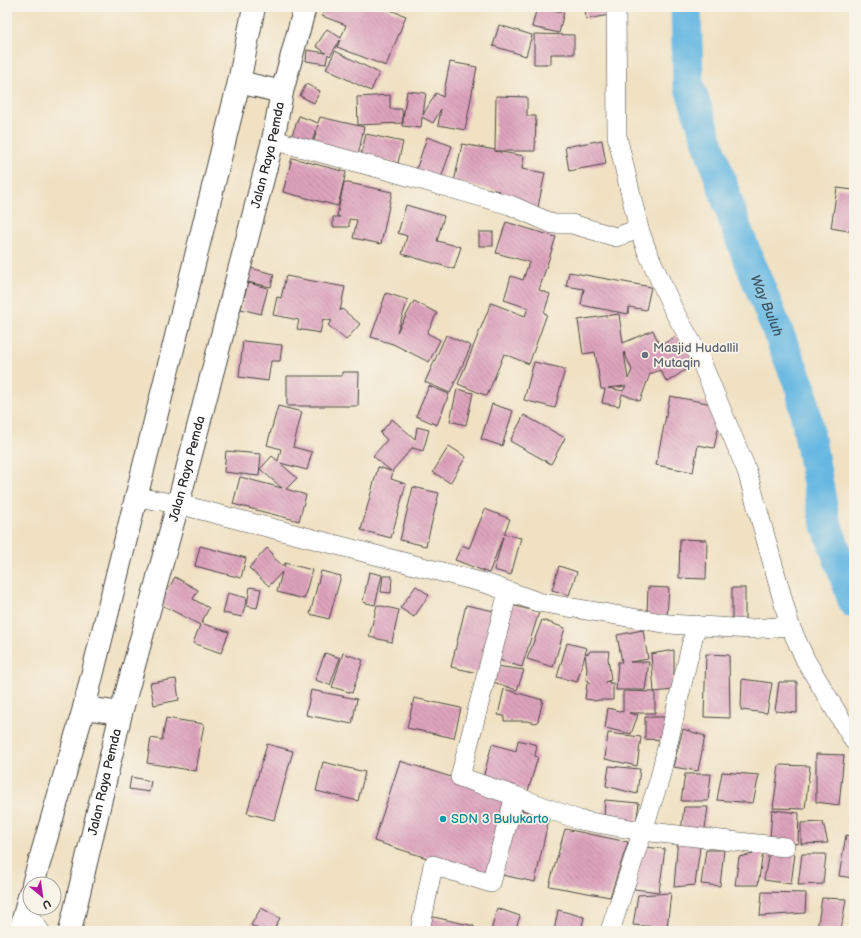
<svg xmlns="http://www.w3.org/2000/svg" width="861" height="938" font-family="'Balsamiq Sans',sans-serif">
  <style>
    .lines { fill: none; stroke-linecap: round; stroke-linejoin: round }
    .river { stroke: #66b8e2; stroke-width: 31 }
    .building { fill: url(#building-back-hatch); fill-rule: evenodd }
    .street-casing { stroke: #494642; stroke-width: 20 }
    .secondary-casing { stroke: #494642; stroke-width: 24 }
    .street { stroke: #fff; stroke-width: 19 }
    .secondary { stroke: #fff; stroke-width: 22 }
    .worship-dot { fill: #6b7280; stroke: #f7f3e8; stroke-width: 1.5 }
    .culture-dot { fill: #0f9aa8; stroke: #f7f3e8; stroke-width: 1.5 }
    .labels { text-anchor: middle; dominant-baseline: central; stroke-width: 3.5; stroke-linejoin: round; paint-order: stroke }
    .street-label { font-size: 13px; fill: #2b2b2b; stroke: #f7f3e8 }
    .worship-label { font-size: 13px; fill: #5b616d; stroke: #f7f3e8; text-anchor: start }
    .culture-label { font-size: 13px; fill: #0d838f; stroke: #f7f3e8; text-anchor: start }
    .water-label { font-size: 14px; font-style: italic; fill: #3d5562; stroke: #f7f3e8 }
  </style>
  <defs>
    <pattern id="building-back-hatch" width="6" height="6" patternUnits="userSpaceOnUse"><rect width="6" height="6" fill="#dea3bd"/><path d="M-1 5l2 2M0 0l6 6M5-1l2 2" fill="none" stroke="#b4859a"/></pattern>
  </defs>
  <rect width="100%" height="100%" fill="#f7f3e8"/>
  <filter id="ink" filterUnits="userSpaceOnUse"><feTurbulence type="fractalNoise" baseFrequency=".025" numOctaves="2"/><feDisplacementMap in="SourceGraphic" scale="8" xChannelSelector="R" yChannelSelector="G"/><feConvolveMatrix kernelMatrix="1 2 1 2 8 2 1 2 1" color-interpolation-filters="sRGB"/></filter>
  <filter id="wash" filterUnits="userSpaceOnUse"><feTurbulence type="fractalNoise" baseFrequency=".012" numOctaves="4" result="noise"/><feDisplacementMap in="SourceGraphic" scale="16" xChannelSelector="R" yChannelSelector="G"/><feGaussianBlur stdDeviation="0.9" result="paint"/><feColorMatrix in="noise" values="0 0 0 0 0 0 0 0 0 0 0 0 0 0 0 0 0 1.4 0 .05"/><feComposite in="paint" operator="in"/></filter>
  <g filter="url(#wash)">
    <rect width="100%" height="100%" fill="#f0e1c3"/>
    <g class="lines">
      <!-- river -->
      <path class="river" id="s1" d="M686,7l2,75 50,151 63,156 23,128 30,86"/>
    </g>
    <g id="blocks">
      <!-- building -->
      <g class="building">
        <polygon points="326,7 332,7 336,9 337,7 382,7 406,16 386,66 337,47 340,40 330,56 328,54 326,64 306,61 307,50 326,53 316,46 327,29 341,38 346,25 322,16"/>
        <polygon points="537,7 564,12 559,33 532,27"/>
        <polygon points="585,7 609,7 610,15 586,19"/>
        <polygon points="499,25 532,35 526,56 493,46"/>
        <polygon points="534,34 574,35 574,54 551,54 551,64 534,64"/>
        <polygon points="335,51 379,73 371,91 326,69"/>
        <polygon points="450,62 477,67 465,130 438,125 441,109 433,123 422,117 421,128 402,126 407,91 426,93 423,115 436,93 443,97"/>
        <polygon points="306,84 320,91 314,103 300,96"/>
        <polygon points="390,95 390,109 402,109 403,123 358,125 357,97"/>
        <polygon points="496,96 527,97 527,116 536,116 535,151 495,151 524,156 522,169 545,173 538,207 498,202 500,191 454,182 462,144 495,150"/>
        <polygon points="299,116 318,123 320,117 364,127 358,156 313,145 318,125 309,150 289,143"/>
        <polygon points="366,134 403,142 398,163 361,155"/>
        <polygon points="427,137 452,146 440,181 415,173"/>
        <polygon points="602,140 606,164 569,171 565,147"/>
        <polygon points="292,158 346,172 338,206 283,192"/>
        <polygon points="344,182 392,192 381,244 353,238 357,220 349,219 349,227 333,227 333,217 340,217 337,216"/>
        <polygon points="837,188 854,190 854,232 831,228"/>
        <polygon points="406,205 444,216 437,241 461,247 454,269 402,254 407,236 398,233"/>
        <polygon points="506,222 556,237 539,290 550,294 544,313 547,314 529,364 504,354 487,396 458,384 491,303 525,316 528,308 504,300 511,276 523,280 529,262 496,253"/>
        <rect x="479" y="232" width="14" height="14"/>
        <polygon points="250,268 274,274 271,287 247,282"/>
        <polygon points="569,272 651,287 646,310 629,307 628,314 581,305 584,289 566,286"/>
        <polygon points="286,276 345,287 340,311 342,309 360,324 346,340 328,325 332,321 323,319 320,333 297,329 299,320 273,315 277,297 281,298"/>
        <polygon points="248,283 268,288 261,314 241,309"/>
        <polygon points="386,293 408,300 397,332 414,301 437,313 427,333 440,340 429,362 393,344 371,337"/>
        <path d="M619,314l4,29 30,-13 7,16 18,-11 18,28 -29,19 -7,-12 -10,4 -10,27 -18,-7 -3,12 -17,-3 3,-14h-4l-6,-37 -12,2 -5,-34zM624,352l8,18 -4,9zM626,386l-3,5 -15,-3z"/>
        <polygon points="446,335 471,346 450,393 425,382"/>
        <polygon points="243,341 282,345 280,361 271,361 268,381 239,377"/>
        <polygon points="534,362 565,369 555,408 524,400"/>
        <polygon points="342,372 359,372 358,406 287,406 287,376 342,376"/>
        <polygon points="429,386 449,394 437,425 416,416"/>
        <polygon points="457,389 473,393 466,425 450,421"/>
        <polygon points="670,396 723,406 714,448 698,445 693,472 656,465"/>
        <polygon points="492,404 513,411 502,446 481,439"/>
        <polygon points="278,406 302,412 293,447 312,452 307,470 280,463 297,478 286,489 306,495 299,521 233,504 240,477 282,488 260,469 272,456 278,461 281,449 267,445"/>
        <polygon points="524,415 565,438 551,464 510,441"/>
        <polygon points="392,419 415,439 417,427 429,430 423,451 412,448 413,447 392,471 393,472 391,479 406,484 391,538 361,530 378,467 391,471 373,456 387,440 380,433"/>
        <polygon points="449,446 466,457 450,483 433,472"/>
        <polygon points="226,451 261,454 259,476 224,472"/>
        <polygon points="413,487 439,493 426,546 400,540"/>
        <polygon points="485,509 510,519 504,534 521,538 511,575 494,570 503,537 489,573 455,560 462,545 469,548"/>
        <polygon points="680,539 707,540 706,579 679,578"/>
        <polygon points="200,546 246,558 241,578 195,566"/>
        <polygon points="267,548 273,554 272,556 284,567 285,563 312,570 304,599 277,592 282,572 269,586 249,568"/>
        <polygon points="559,566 577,572 569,595 552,590"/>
        <polygon points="321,571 341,576 329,619 310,614"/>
        <polygon points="369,572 382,575 375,605 363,602"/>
        <polygon points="383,576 392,576 391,593 381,592"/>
        <polygon points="175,577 198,590 193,599 209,608 201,623 229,632 221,653 193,643 200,625 160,604"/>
        <polygon points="416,586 429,595 414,617 400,608"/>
        <polygon points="250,587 261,589 257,608 247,606"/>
        <polygon points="648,587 669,588 667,616 647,615"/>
        <rect x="732" y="588" width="13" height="38"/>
        <polygon points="228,593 247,598 242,617 223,613"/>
        <polygon points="377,605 399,610 392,642 369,637"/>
        <polygon points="466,605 494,611 478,673 451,667"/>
        <polygon points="511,605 539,612 522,667 499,660"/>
        <polygon points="542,620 565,628 553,667 527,659"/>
        <polygon points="643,630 648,659 630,662 649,662 645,690 616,690 618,662 622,662 617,635"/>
        <polygon points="567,643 587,648 585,654 589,653 590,651 609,651 608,658 611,680 605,682 609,681 609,683 613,683 613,700 599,700 594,701 593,700 585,699 587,683 589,683 589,681 586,680 587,669 585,655 577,682 557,677"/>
        <polygon points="674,650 674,690 654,692 651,654"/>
        <polygon points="325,653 340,658 330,685 315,680"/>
        <polygon points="343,653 363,660 352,693 332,687"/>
        <polygon points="706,654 729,655 730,718 704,717"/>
        <polygon points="496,666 524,670 517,690 493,682"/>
        <polygon points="176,679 179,700 154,705 150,683"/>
        <polygon points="742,679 772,683 767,713 741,710"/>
        <polygon points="779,682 797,682 797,713 775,711"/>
        <polygon points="504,689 543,700 538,721 536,723 527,721 504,721 504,716 498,715"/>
        <polygon points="311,690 357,699 352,724 306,715"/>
        <polygon points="625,691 655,692 655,713 629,713 638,715 631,734 605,728 608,708 623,712 623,692"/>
        <polygon points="414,698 461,708 454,738 407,728"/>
        <polygon points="645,717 668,717 663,740 645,739"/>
        <polygon points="166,718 204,724 196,771 147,763 151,738 162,740"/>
        <polygon points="683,729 705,736 698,771 673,767"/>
        <polygon points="608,733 641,737 637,766 605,759"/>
        <polygon points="518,740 537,745 535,756 538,757 528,791 483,778 492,744 516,751"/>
        <polygon points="267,744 293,751 274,820 247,813"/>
        <polygon points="816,754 844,755 839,805 816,802"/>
        <polygon points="400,761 512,796 486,877 374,841"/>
        <polygon points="323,762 365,772 358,801 316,791"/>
        <polygon points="779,765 810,766 805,809 773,808"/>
        <polygon points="609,766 640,769 637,794 606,786"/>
        <polygon points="722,772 759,775 753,803 717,800"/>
        <polygon points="685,774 711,774 708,801 681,801"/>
        <polygon points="131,777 151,781 149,792 129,789"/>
        <polygon points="605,800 639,803 636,823 604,820"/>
        <polygon points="684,807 708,807 704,835 681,832"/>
        <polygon points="518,809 549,817 535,882 502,875"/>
        <polygon points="772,810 799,813 798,844 770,839"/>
        <polygon points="823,822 828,843 801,844 801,823"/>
        <polygon points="565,829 628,842 610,897 549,886"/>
        <polygon points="846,835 854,837 854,878 839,876"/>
        <polygon points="678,837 701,840 695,885 674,887"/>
        <polygon points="644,847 665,849 659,892 634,889"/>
        <polygon points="706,850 724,850 720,886 701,884"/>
        <polygon points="769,851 795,854 791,884 764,880"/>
        <polygon points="763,852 758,885 735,885 739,857"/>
        <polygon points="802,854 826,854 823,884 798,885"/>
        <polygon points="762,892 806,893 805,913 760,916"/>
        <polygon points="671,893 667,928 633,925 638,895"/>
        <polygon points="822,898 846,899 841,930 817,929"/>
        <polygon points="261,908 280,918 273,931 262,931 251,925"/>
        <polygon points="497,908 520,916 515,931 491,931"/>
        <polygon points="558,910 584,917 581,931 554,931"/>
        <polygon points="429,916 474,926 473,931 426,931"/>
      </g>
    </g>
  </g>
  <g filter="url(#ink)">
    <use href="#blocks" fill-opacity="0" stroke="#494642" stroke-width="1"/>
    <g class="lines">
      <defs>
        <g id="street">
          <polyline points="616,7 617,136 639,229 647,251 674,311 698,354 747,471 790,626 806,661 854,741"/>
          <polyline points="273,140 390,171 510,205 553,224 572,224 616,237 639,229"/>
          <polyline points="136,497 178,504 488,584 538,602 669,624 750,629 790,626"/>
          <polyline points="508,592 460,777 515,796 579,820 642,831 785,847"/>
          <polyline points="25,911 40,931"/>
          <polyline points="420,931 433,865 491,883 515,796"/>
          <polyline points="610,931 659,781 696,625"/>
        </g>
        <g id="secondary">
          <polyline points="239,82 282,92"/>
          <polyline points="84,708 121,713"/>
          <polyline points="33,884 84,708 239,82 254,7"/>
          <polyline points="20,931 30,893"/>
          <path id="s2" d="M70,931l51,-218 57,-209 95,-364 9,-48 23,-85"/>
        </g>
      </defs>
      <!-- street casing -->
      <use href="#street" class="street-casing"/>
      <!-- secondary casing -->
      <use href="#secondary" class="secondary-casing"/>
      <!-- street -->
      <use href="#street" class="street"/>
      <!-- secondary -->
      <use href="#secondary" class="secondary"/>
    </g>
  </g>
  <!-- markers -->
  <circle class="worship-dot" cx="645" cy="355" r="4"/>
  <circle class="culture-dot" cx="443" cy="819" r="4"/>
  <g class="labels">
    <!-- street labels -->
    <g class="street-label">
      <text stroke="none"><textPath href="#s2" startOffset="801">Jalan Raya Pemda</textPath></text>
      <text stroke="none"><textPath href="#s2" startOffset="477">Jalan Raya Pemda</textPath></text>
      <text stroke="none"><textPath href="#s2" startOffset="153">Jalan Raya Pemda</textPath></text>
    </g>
    <!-- worship labels -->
    <g class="worship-label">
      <text x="653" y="348">Masjid Hudallil<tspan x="653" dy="15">Mutaqin</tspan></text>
    </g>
    <!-- culture labels -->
    <g class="culture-label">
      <text x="451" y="819">SDN 3 Bulukarto</text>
    </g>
    <!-- water labels -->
    <g class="water-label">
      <text stroke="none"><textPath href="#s1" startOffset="312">Way Buluh</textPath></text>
    </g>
  </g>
  <!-- margin -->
  <rect width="861" height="938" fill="none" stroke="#f7f3e8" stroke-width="24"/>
  <!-- north arrow -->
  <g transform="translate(42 896) rotate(151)"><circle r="19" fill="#f7f3e8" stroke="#a5a39c"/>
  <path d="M0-3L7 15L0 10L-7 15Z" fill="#b5179e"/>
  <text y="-6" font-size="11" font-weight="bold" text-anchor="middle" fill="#2b2b2b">U</text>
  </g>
</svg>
